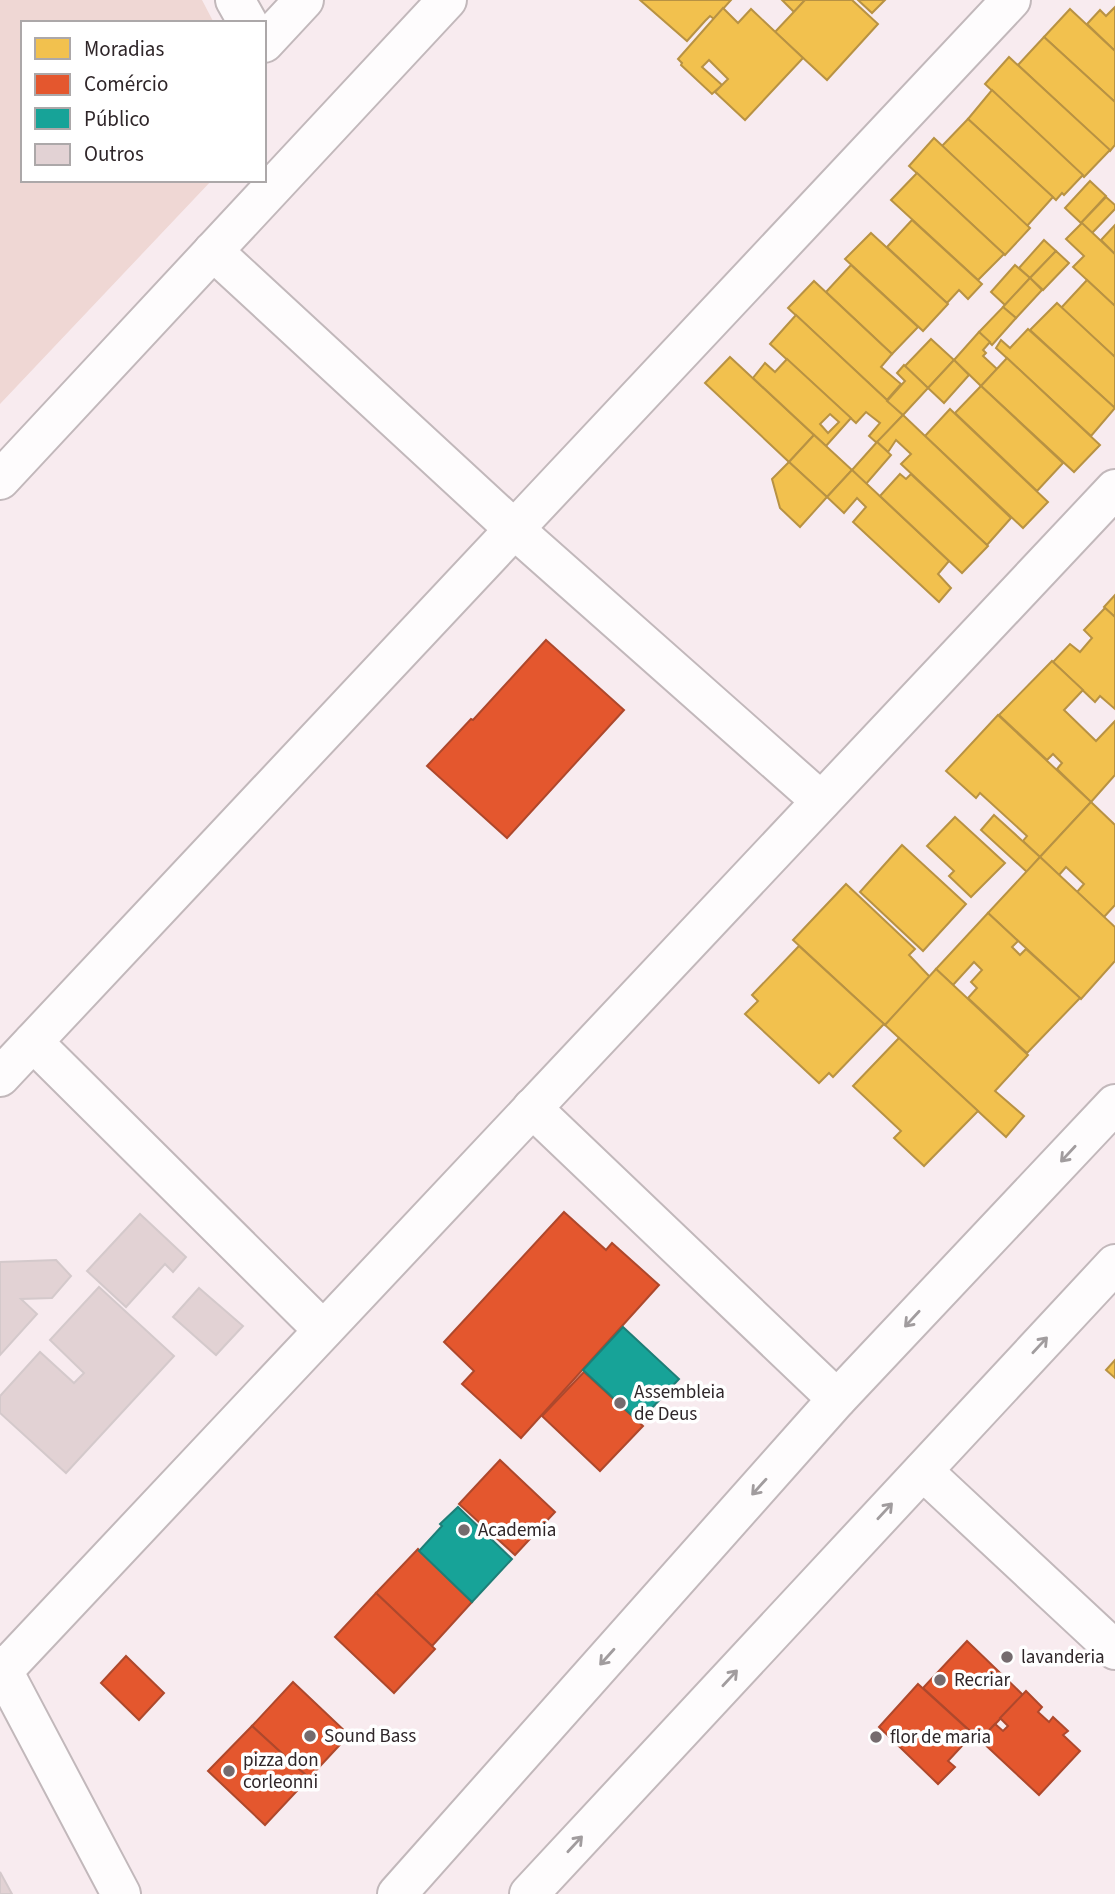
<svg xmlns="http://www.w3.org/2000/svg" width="1115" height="1894" font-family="'Source Sans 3',sans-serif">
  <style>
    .green { fill: #efd7d4 }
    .homes { fill: #f2c14e; stroke: #b89243; stroke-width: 2; fill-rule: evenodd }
    .shops { fill: #e4572e; stroke: #ae482c; stroke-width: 2 }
    .public { fill: #17a398; stroke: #1e7e77; stroke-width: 2 }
    .building { fill: #e2d2d4; stroke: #d4c9cb; stroke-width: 2 }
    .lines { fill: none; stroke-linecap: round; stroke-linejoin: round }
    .minor-casing { stroke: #c2b8bb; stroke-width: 42 }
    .minor { stroke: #fefcfd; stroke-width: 38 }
    .oneway { stroke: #a19c9e }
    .poi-dot { fill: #756b6e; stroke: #fff; stroke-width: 2.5 }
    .labels { text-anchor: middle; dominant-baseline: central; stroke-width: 7; stroke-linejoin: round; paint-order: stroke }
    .poi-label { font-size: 19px; fill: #2f2629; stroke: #fff; text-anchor: start }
  </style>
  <rect width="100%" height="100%" fill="#f8ebef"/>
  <!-- green -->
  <polygon class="green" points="0,0 202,0 214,23 23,23 23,180 212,180 0,404"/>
  <!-- homes -->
  <g class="homes">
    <polygon points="640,0 731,0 714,19 710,16 705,21 687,41"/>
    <polygon points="782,0 805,0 794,12"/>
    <polygon points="805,0 852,0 878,24 827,80 775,32"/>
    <polygon points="858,0 885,0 872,13"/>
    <polygon points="1115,7 1115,51 1087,24 1100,10 1106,16"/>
    <polygon points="723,8 738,23 751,9 803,58 745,120 715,92 728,79 709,60 702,67 722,85 712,94 681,65 682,63 678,59"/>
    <polygon points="1070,9 1115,51 1115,102 1044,37"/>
    <polygon points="1044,37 1115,102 1115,145 1110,151 1018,65"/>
    <polygon points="1009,57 1110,150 1084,177 985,84"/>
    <polygon points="992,90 1083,175 1064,195 1062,193 1056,200 968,119"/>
    <polygon points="968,119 1053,197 1027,226 942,146"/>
    <polygon points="934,138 1030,228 1005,255 909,166"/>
    <polygon points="917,173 1004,254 978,280 891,200"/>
    <polygon points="1090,181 1106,196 1081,223 1065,208"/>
    <polygon points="1106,197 1115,205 1115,209 1092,233 1081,223"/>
    <polygon points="912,220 982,284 968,299 959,290 947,303 887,247"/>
    <polygon points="1082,223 1115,254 1115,306 1073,267 1084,256 1066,239"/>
    <polygon points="1115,225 1115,254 1101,240"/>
    <polygon points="871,233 948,304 923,331 845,259"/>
    <polygon points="1044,240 1056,251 1030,278 1019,268"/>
    <polygon points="1056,251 1069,263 1043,290 1030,278"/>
    <polygon points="851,265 918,327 892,354 826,292"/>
    <polygon points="1015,265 1030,278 1005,305 991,292"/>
    <polygon points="1030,278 1042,290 1016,318 1003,307"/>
    <polygon points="1087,280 1115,306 1115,357 1061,308"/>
    <polygon points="814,281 892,354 881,367 901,384 887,400 788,308"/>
    <polygon points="1057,303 1115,357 1115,408 1030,330"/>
    <polygon points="1003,307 1016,318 992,345 979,332"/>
    <polygon points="796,315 903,415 877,443 869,436 880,423 866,412 856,423 770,344"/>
    <polygon points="1028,329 1115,408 1091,436 996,348 1001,340 1010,348"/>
    <polygon points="979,332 990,342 983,350 986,353 983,356 997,369 981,386 954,360"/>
    <polygon points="931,339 954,360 928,388 905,366"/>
    <polygon points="730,357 814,435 789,462 705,383"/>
    <polygon points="1007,358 1100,445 1074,472 981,386"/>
    <path d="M787,359l64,59 -25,28 -73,-68 12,-15 10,9zM830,414l9,8 -11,11 -8,-9z"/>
    <polygon points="954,360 969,375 944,403 928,388"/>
    <polygon points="904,365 928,388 903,415 887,401 905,381 897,373"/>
    <polygon points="981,386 1063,463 1037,491 955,413"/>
    <polygon points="950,409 1048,502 1023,528 925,436"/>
    <polygon points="903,415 1011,518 987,545 901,464 911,454 896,440 888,452 877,442"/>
    <polygon points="814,435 852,470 827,497 789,462"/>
    <polygon points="877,442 891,455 866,484 852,470"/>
    <polygon points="789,462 827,497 800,527 780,508 772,479"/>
    <polygon points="852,470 949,561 938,574 951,588 939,602 853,522 866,507 857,498 844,513 827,497"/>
    <polygon points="900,474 906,479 911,474 914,477 988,546 962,573 880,496"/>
    <polygon points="1115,595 1115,617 1104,607"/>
    <polygon points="1105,608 1115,617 1115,709 1100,696 1095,702 1053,662 1070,644 1080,652 1092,638 1084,630"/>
    <polygon points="1052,661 1083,690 1064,710 1096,741 1115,721 1115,775 1091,802 1057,769 1062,763 1053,754 1047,760 999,715"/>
    <polygon points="998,715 1091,802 1040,857 1023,841 1027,836 980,793 976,798 946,771"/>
    <polygon points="1091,802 1115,825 1115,905 1104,917 1077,892 1084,884 1066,867 1059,875 1040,857"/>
    <polygon points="994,815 1040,857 1027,872 981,830"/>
    <polygon points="955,817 1005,863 971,897 949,876 954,871 927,846"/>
    <polygon points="902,845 966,904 923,951 860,892"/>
    <polygon points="1040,857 1115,927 1115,961 1081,999 988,913"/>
    <polygon points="846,884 915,949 909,955 930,977 885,1025 793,940"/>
    <polygon points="988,913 1018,941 1012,947 1020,955 1026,949 1080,998 1027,1053 968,998 977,988 971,982 982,970 974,962 953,985 936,969"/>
    <polygon points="799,946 884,1024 833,1077 829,1073 819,1083 745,1014 758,1001 752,995"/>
    <polygon points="936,969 1028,1055 995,1091 1024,1116 1006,1137 885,1025"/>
    <polygon points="899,1038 978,1111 924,1166 894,1138 901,1131 853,1086"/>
    <polygon points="1115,1360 1115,1378 1106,1370"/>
  </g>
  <!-- shops -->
  <g class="shops">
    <polygon points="546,640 624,710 507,838 427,766 471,719 473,720"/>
    <polygon points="564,1212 606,1250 612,1243 659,1285 521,1438 462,1384 474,1371 444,1342"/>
    <polygon points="584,1372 643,1426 600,1471 542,1416"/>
    <polygon points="500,1460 555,1512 515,1555 459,1504"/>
    <polygon points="418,1549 472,1602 432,1646 376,1593"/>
    <polygon points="376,1593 435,1649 394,1693 335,1637"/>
    <polygon points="967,1641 1023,1695 980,1740 923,1688"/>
    <polygon points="126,1656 164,1693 139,1720 101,1683"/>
    <polygon points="293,1682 349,1735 309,1778 252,1726"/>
    <polygon points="918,1684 973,1734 948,1761 955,1767 938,1784 879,1727"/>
    <polygon points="1026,1691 1042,1707 1038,1712 1049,1722 1053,1717 1068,1731 1063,1735 1080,1751 1039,1795 980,1740 995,1724 1003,1731 1008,1726 1000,1718"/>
    <polygon points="252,1726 309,1778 265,1825 208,1771"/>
  </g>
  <!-- public -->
  <g class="public">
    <polygon points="623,1327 679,1379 639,1422 583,1370"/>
    <polygon points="458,1507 512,1559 472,1602 419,1551 442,1526 440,1524"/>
  </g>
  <!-- building -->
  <g class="building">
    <polygon points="140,1214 186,1257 173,1272 165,1264 126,1307 87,1271"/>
    <polygon points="56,1260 71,1276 52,1298 21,1299 37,1314 0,1355 0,1262"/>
    <polygon points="99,1287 174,1356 66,1473 0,1413 0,1396 40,1352 74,1383 84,1373 50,1340"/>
    <polygon points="199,1288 243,1326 216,1355 173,1317"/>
    <polygon points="0,1872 12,1894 0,1894"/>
  </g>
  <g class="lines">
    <defs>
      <g id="minor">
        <polyline points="235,0 248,23"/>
        <polyline points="264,43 304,0"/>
        <polyline points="213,251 514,529 821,801"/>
        <polyline points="0,480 447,0"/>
        <polyline points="33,1042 323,1330"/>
        <polyline points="0,1077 1011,0"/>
        <polyline points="532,1108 837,1399"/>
        <polyline points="923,1471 1115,1650"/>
        <polyline points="0,1665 121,1894"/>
        <polyline points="3,1671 1115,489"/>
        <polyline points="397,1894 837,1399 1115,1104"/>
        <polyline points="529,1894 1115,1264"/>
      </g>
    </defs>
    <!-- minor casing -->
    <use href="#minor" class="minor-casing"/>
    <!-- minor -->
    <use href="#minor" class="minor"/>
  </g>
  <!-- one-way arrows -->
  <defs><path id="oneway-shaft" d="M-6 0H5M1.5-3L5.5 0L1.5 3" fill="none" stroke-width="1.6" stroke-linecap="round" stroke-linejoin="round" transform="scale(1.75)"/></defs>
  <g class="oneway">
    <use href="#oneway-shaft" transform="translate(1068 1154) rotate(133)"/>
    <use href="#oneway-shaft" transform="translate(912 1319) rotate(133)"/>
    <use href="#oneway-shaft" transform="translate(1040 1345) rotate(-47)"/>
    <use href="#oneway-shaft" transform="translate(759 1487) rotate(132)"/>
    <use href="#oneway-shaft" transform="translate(885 1511) rotate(-47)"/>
    <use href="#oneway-shaft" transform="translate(607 1657) rotate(132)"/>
    <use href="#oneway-shaft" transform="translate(730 1678) rotate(-47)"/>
    <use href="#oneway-shaft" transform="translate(575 1844) rotate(-47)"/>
  </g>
  <!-- markers -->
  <g class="poi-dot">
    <circle cx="620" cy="1403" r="7"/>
    <circle cx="464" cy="1530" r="7"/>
    <circle cx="1007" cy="1657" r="7"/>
    <circle cx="940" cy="1680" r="7"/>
    <circle cx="310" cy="1736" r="7"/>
    <circle cx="876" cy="1737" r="7"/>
    <circle cx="229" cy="1771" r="7"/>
  </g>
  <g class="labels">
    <!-- poi labels -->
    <g class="poi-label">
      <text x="634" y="1392">Assembleia<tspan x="634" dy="22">de Deus</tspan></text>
      <text x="478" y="1530">Academia</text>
      <text x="1021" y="1657">lavanderia</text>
      <text x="954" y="1680">Recriar</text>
      <text x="324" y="1736">Sound Bass</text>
      <text x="890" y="1737">flor de maria</text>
      <text x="243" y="1760">pizza don<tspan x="243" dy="22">corleonni</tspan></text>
    </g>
  </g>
  <!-- legend -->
  <rect x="21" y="21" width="245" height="161" fill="#ffffff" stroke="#aca8a9" stroke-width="2"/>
  <rect x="35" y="38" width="35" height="21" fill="#f2c14e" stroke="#aca8a9" stroke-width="2"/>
  <text x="84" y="56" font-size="21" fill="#2f2629">Moradias</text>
  <rect x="35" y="74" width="35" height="21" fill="#e4572e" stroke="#aca8a9" stroke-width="2"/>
  <text x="84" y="91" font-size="21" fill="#2f2629">Comércio</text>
  <rect x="35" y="108" width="35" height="21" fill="#17a398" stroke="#aca8a9" stroke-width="2"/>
  <text x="84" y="126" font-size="21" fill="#2f2629">Público</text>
  <rect x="35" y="144" width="35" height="21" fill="#e2d2d4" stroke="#aca8a9" stroke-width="2"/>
  <text x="84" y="161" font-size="21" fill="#2f2629">Outros</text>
</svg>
